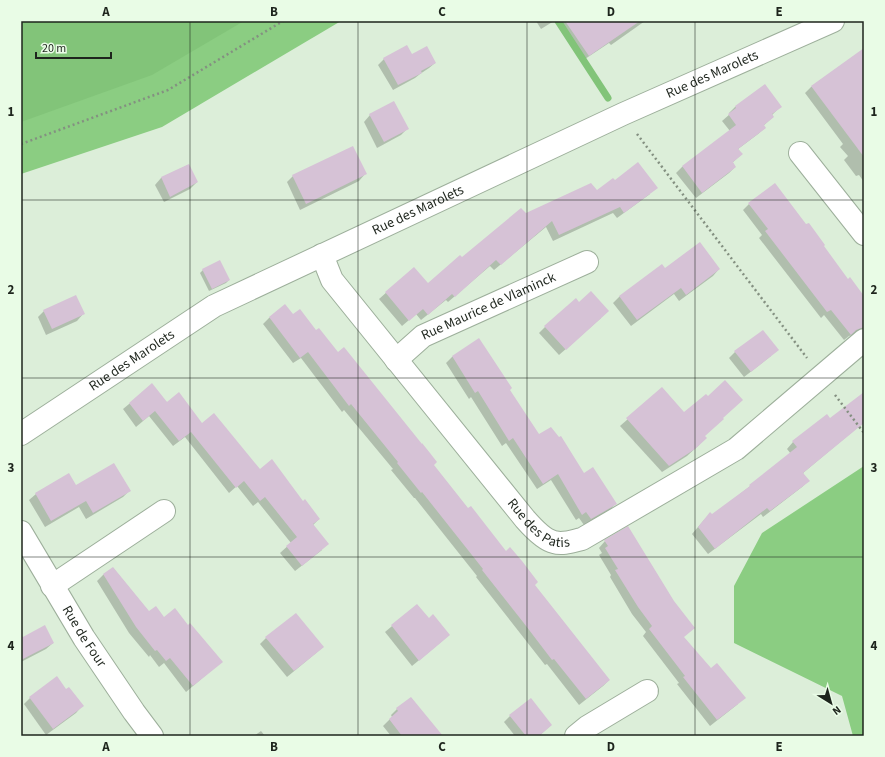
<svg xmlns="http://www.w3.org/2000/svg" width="885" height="757" font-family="'Source Sans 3',sans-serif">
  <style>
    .forest { fill: #8bcd82 }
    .water { fill: #82c479 }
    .shadow { fill: #0003 }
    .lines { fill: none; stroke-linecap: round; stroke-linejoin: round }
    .stream { stroke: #82c479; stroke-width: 7 }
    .building { fill: #d6c2d6 }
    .minor-casing { stroke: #9daf9b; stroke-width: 24 }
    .path { stroke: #849081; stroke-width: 2.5; stroke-dasharray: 2 3; stroke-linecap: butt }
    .minor { stroke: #fff; stroke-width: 22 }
    .grid { fill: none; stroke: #1e251d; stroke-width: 1; stroke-opacity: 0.55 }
    .labels { text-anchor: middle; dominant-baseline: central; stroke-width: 3; stroke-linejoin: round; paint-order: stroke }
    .street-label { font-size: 14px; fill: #1e251d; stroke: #e9fce6 }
    .neatline { fill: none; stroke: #1e251d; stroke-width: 1.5 }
    .grid-label { font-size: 13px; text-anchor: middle; font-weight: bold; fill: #1e251d }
  </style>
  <rect width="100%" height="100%" fill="#dceed9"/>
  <!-- forest -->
  <g class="forest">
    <polygon points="240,21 341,21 162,127 21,174 21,121"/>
    <polygon points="864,466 864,736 853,736 842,696 734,643 734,586 762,533"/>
  </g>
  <!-- water -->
  <polygon class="water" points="21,21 244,21 152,75 21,122"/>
  <!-- shadow -->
  <g class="shadow">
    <polygon points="536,21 554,21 541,29"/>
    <polygon points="555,21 645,21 611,45 609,43 582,61"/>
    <polygon points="864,49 864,182 859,175 856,176 844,160 848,156 840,147 843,144 805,93 811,87"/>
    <polygon points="411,55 435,63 429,68 420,74 415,78 393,90 378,65 384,59"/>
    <polygon points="765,85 780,107 772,115 773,117 763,126 765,128 758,134 738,149 742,154 732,163 735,167 729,173 696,198 676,173 682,167 730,131 722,121 730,114 729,113 735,107"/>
    <polygon points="370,115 408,128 401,135 377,148 364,122"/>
    <polygon points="188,165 197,182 190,189 164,202 155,185 161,178"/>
    <polygon points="365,174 359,181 300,210 287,182 293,176"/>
    <polygon points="615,181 650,194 617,218 613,213 553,241 546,227 494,270 490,266 448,302 446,300 421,320 416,314 402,326 379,299 414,268 428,285 462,259 526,215 596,191"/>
    <polygon points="749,204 848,280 864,298 864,327 856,334 849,336 844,340 824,315 821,318 759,238 762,235 743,210"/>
    <polygon points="665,269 719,269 713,276 679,301 674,294 631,326 613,303 620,296"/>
    <polygon points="203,270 229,280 226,283 209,291 200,273"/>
    <polygon points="579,303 601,318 559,355 539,333 545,327"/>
    <polygon points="285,306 293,316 316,331 433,465 468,509 534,585 609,680 603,686 579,705 547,664 545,665 476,577 477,576 415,498 414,498 391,470 393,469 344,410 342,412 301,358 293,363 263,324 269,318"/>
    <polygon points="44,311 83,314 77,321 46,335 38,317"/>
    <polygon points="479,340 509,390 539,436 584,474 615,504 609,511 584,525 579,518 576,520 551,480 537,489 506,443 502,446 471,397 469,399 446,363 452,357"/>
    <polygon points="735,352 771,356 744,377 729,358"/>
    <polygon points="152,385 165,401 202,424 259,470 303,502 319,519 313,525 322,550 295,571 280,553 291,543 258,502 253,506 237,486 229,493 185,437 173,446 149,416 136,427 123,409"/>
    <polygon points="662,389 704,437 699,445 687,456 662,472 620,426"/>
    <polygon points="864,393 864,422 803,473 808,481 802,487 763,517 761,514 708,554 692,534 704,520 712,516 791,454 787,449 793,442 830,419"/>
    <polygon points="76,487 129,491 123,497 86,519 79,507 45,527 29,500 36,494"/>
    <polygon points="605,541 738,704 710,726 677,684 679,683 643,636 646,632 632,614 610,577 611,575 599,555 602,553 599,548"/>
    <polygon points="113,568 149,612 188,627 221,662 186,692 164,663 159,667 150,655 149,657 129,633 97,581 103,575"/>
    <polygon points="417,605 428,619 442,641 412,666 385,632"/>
    <polygon points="21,634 23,638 53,643 46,649 21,662"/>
    <polygon points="266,638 323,647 316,653 287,677 260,644"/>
    <polygon points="66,691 82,706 76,713 46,735 24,704 30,698"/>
    <polygon points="411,698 441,736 391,736 383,726 392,717 391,715 397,709"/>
    <polygon points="510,716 551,725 539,736 515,736 504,722"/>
    <polygon points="261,731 265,736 254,736"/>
  </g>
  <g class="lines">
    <!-- stream -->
    <polyline class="stream" points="558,21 608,98"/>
  </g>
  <!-- building -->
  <g class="building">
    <polygon points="565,21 640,21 589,56"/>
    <polygon points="407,45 412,54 427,46 436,63 421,71 422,73 398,85 383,58"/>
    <polygon points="864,48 864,157 811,86"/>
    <polygon points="765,84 782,107 772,114 774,117 764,125 766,128 738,149 743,154 733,162 736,167 702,193 682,166 736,125 728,114 736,108 735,106"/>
    <polygon points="394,101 409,129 384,142 369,114"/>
    <polygon points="353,146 367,174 306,204 292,175"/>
    <polygon points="638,162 658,188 624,213 620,207 559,235 552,221 501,265 496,260 455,297 452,294 428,315 423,309 409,321 385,292 414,267 428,283 460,255 462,257 521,208 526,213 591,183 597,190 613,178 615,180"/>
    <polygon points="189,164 198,182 170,197 161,177"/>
    <polygon points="775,183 806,224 809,223 825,245 824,246 848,279 850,277 864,296 864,327 856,330 851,335 831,310 827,312 765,231 768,229 748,203"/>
    <polygon points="700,242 720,269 686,295 681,288 637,320 619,296 662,264 665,268"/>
    <polygon points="220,260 230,280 212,289 202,269"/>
    <polygon points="591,291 609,311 566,350 544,326 576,298 579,302"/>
    <polygon points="76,295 85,314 52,329 43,310"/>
    <polygon points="285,304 293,314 300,309 316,330 319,328 338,352 344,347 422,444 422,443 430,453 437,462 434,465 468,508 471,506 506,551 510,547 522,561 538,582 535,585 610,680 586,699 554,659 552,660 523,622 482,570 483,569 422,492 421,493 397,463 398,462 351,404 349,406 308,352 300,358 269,317"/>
    <polygon points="763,330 779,350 751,372 734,351"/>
    <polygon points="479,338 512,388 510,390 539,434 551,427 559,437 561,436 584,473 593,467 617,504 591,519 586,512 582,515 558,474 543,484 513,438 509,441 478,391 475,393 452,356"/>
    <polygon points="725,380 743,400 723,418 724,419 705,436 707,438 695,449 669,466 626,418 662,387 684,412 706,394 708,396"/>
    <polygon points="152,383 167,402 156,411 179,392 202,423 214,413 260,469 272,459 303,501 305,499 320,519 313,524 329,544 302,566 286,546 297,537 265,497 260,501 244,481 236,488 191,432 179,441 155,411 143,421 129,403"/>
    <polygon points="864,392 864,423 803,473 810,481 770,511 767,508 715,549 698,527 710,512 712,514 750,486 749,485 797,447 792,441 827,414 830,418"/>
    <polygon points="114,463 131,491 93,513 86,501 51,521 35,493 69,473 76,485"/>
    <polygon points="628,526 674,601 695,628 684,637 711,668 717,663 746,698 717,720 683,677 685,676 649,629 652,626 638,607 615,570 618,569 605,548 608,546 604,540"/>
    <polygon points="113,567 149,611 156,606 164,617 175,608 188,625 190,623 223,662 193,686 170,658 166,661 157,650 155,651 136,627 103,574"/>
    <polygon points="417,604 429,618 433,614 450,635 419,661 391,625"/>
    <polygon points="296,613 324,647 294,671 265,637"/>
    <polygon points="45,625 54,643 21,660 21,638"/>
    <polygon points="57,676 66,689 69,687 84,706 53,729 29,697"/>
    <polygon points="411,697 443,736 402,736 389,719 398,711 396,708"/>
    <polygon points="531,698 552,725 539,736 526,736 509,715"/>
  </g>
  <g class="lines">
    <defs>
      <g id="minor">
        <polyline points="800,153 864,234"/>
        <path id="s1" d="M322,255l10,25 193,239c7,8 19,21 29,23 9,3 19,-1 28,-3l154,-90 128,-109"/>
        <path id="s2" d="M396,360l27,-24 164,-74"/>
        <path id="s3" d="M21,434l193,-128 409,-192 210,-93"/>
        <path id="s4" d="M21,532l63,106 50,74 18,24"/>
        <polyline points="52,586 164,511"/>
        <polyline points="576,736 587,727 647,691"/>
      </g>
    </defs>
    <!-- minor casing -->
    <use href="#minor" class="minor-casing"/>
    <!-- path -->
    <g class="path">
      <polyline points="637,134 807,358"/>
      <polyline points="21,144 168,90 283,21"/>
      <polyline points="835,395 864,433"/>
    </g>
    <!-- minor -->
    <use href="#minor" class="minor"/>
  </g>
  <!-- grid -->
  <path class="grid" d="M190,21v715M358,21v715M527,21v715M695,21v715M21,200h843M21,378h843M21,557h843"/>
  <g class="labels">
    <!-- street labels -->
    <g class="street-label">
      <text stroke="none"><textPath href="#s3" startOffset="781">Rue des Marolets</textPath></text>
      <text stroke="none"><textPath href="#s3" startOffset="457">Rue des Marolets</textPath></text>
      <text stroke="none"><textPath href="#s2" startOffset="108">Rue Maurice de Vlaminck</textPath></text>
      <text stroke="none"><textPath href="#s3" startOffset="133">Rue des Marolets</textPath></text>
      <text stroke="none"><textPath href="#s1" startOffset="349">Rue des Patis</textPath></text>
      <text stroke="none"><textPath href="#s4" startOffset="122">Rue de Four</textPath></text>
    </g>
  </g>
  <!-- border -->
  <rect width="885" height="757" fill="none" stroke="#e9fce6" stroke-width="44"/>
  <!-- north arrow -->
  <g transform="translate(831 703) rotate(143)" stroke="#e9fce6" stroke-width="3" paint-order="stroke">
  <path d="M0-3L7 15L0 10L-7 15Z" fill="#1e251d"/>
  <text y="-6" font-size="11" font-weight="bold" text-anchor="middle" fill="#1e251d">N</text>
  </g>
  <!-- scale -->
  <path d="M36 52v6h75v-6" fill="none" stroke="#1e251d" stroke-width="2"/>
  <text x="42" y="52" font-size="12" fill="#1e251d" stroke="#e9fce6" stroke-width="3" paint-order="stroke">20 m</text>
  <rect x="22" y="22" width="841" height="713" class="neatline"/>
  <g class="grid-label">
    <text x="106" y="16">A</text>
    <text x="274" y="16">B</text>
    <text x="442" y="16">C</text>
    <text x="611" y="16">D</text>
    <text x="779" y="16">E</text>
    <text x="11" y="116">1</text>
    <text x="874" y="116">1</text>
    <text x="11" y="294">2</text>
    <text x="874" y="294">2</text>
    <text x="11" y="472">3</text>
    <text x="874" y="472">3</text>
    <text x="11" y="650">4</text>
    <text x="874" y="650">4</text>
    <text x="106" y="751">A</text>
    <text x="274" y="751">B</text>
    <text x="442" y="751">C</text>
    <text x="611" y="751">D</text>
    <text x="779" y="751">E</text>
  </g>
</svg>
